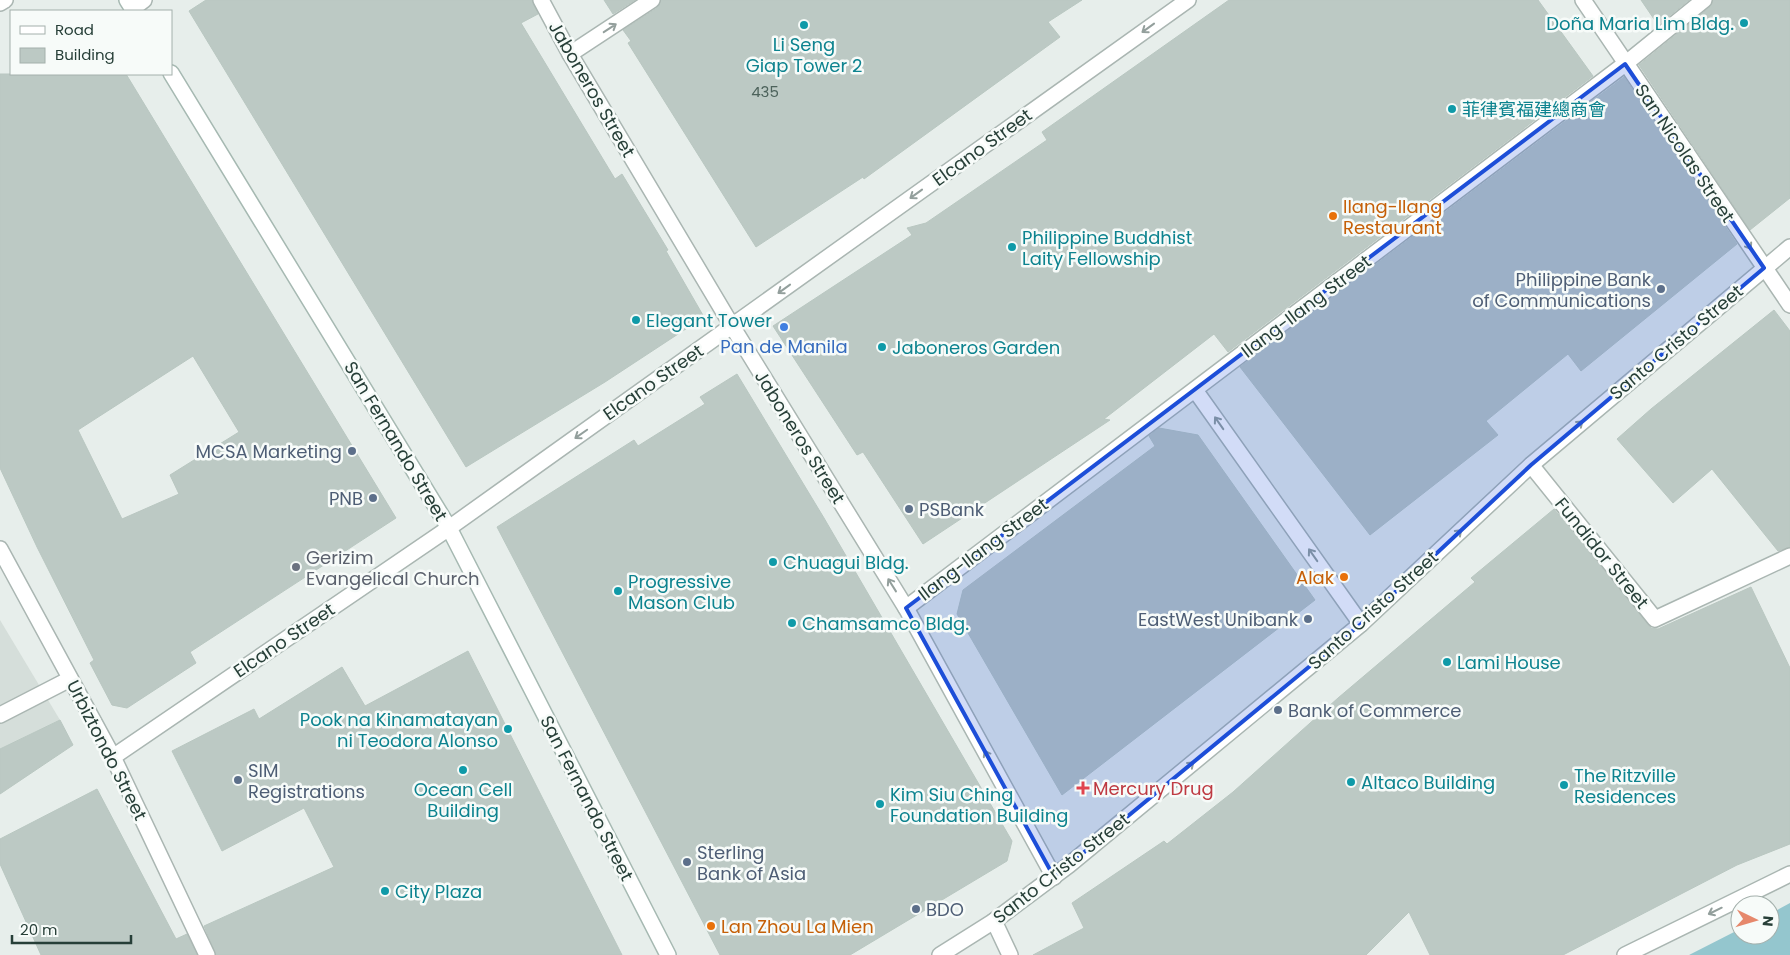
<svg xmlns="http://www.w3.org/2000/svg" width="1790" height="955" font-family="Poppins,'Noto Sans SC',sans-serif">
  <style>
    .built { fill: #d5deda }
    .water { fill: #94c6ce }
    .building { fill: #bcc9c4; stroke: #b9c7c1; fill-rule: evenodd }
    .lines { fill: none; stroke-linecap: round; stroke-linejoin: round }
    .lane-casing { stroke: #aab6b2; stroke-width: 18 }
    .street-casing { stroke: #aab6b2; stroke-width: 18 }
    .secondary-casing { stroke: #a6b9b2; stroke-width: 18 }
    .lane { stroke: #fff; stroke-width: 15 }
    .street { stroke: #fff; stroke-width: 15 }
    .secondary { stroke: #fff; stroke-width: 15 }
    .oneway { stroke: #939f9c }
    .marked { fill: #1d4ed8; fill-opacity: 0.2; stroke: #1d4ed8; stroke-width: 4; stroke-linejoin: round }
    .culture-dot { fill: #0f9aa8; stroke: #f7fbf9; stroke-width: 2 }
    .food-dot { fill: #e8710a; stroke: #f7fbf9; stroke-width: 2 }
    .service-dot { fill: #5c6f8a; stroke: #f7fbf9; stroke-width: 2 }
    .shop-dot { fill: #3f7fe0; stroke: #f7fbf9; stroke-width: 2 }
    .worship-dot { fill: #6b7280; stroke: #f7fbf9; stroke-width: 2 }
    .health-dot { fill: #e0444e; stroke: #f7fbf9; stroke-width: 2 }
    .labels { text-anchor: middle; dominant-baseline: central; stroke-width: 5; stroke-linejoin: round; paint-order: stroke }
    .number-label { font-size: 15px; fill: #4c625b }
    .culture-label { font-size: 18px; fill: #0d838f; stroke: #f7fbf9; text-anchor: start }
    .street-label { font-size: 18px; fill: #273f38; stroke: #f7fbf9 }
    .food-label { font-size: 18px; fill: #c56008; stroke: #f7fbf9; text-anchor: start }
    .service-label { font-size: 18px; fill: #4e5e75; stroke: #f7fbf9; text-anchor: start }
    .shop-label { font-size: 18px; fill: #366cbe; stroke: #f7fbf9 }
    .worship-label { font-size: 18px; fill: #5b616d; stroke: #f7fbf9; text-anchor: start }
    .health-label { font-size: 18px; fill: #be3a42; stroke: #f7fbf9; text-anchor: start }
  </style>
  <rect width="100%" height="100%" fill="#e7eeeb"/>
  <!-- built -->
  <polygon class="built" points="0,620 60,720 0,749"/>
  <!-- water -->
  <polygon class="water" points="1790,903 1790,955 1689,955 1740,929 1740,935 1770,935 1770,914"/>
  <!-- building -->
  <g class="building">
    <polygon points="206,0 532,0 538,14 521,23 615,179 622,174 668,250 666,251 704,317 605,382 466,467 189,11"/>
    <polygon points="604,0 635,0 613,14"/>
    <polygon points="661,0 1082,0 1048,22 1060,37 864,179 863,177 756,247 628,43 631,41 623,30 657,8"/>
    <polygon points="1229,0 1538,0 1593,76 1228,352 1214,334 1104,419 1110,420 923,544 863,452 857,455 773,326 912,235 907,228 926,223 1047,140 1042,132"/>
    <polygon points="1641,0 1689,0 1658,25"/>
    <polygon points="1713,0 1790,0 1790,198 1750,230 1639,65 1710,7"/>
    <path d="M0,74h126l270,444 -206,134 6,11 -69,45 -15,-3 -22,-42 4,-3 -57,-113 -37,-79zM193,356l46,76 -69,43 9,19 -57,25 -44,-89z"/>
    <polygon points="1624,77 1737,244 1581,371 1568,354 1486,421 1498,435 1370,535 1240,367"/>
    <polygon points="1774,310 1790,331 1790,547 1778,551 1712,469 1673,503 1617,439 1651,409"/>
    <polygon points="737,374 824,518 1012,841 1007,861 850,955 720,955 497,527 634,440 638,446 705,404 700,397"/>
    <polygon points="1159,428 1198,435 1315,600 1062,795 957,614 963,590 1155,446 1149,436"/>
    <polygon points="1554,509 1651,628 1658,629 1751,587 1790,668 1790,844 1737,865 1563,955 1430,955 1409,912 1366,955 1033,955 1084,928 1072,903 1164,841 1167,844 1233,792 1338,698 1475,582 1471,578"/>
    <polygon points="468,651 622,955 216,955 204,926 334,867 304,808 222,851 172,751 254,709 259,719 342,667 365,706"/>
    <polygon points="60,720 73,745 0,794 0,749"/>
    <polygon points="97,789 176,939 187,934 197,955 41,955 0,864 0,839"/>
  </g>
  <g class="lines">
    <defs>
      <g id="lane">
        <polyline points="1195,390 1361,624"/>
        <polyline points="0,715 70,679"/>
        <polyline points="994,921 1010,955"/>
      </g>
      <g id="street">
        <polyline points="541,0 570,54 732,326 906,608 1054,877"/>
        <polyline points="1583,0 1790,305"/>
        <polyline points="0,3 5,0"/>
        <polyline points="132,9 144,0"/>
        <polyline points="570,54 652,0"/>
        <polyline points="1531,465 1655,619 1790,556"/>
        <polyline points="0,549 113,757 207,955"/>
        <polyline points="906,608 1625,64 1704,0"/>
        <polyline points="113,757 449,528 1188,0"/>
        <polyline points="940,955 994,921 1069,865 1361,624 1531,465 1790,247"/>
        <polyline points="1625,955 1790,874"/>
      </g>
      <g id="secondary">
        <polyline points="127,0 134,11"/>
        <polyline points="171,73 449,528 668,955"/>
      </g>
    </defs>
    <!-- lane casing -->
    <use href="#lane" class="lane-casing"/>
    <!-- street casing -->
    <use href="#street" class="street-casing"/>
    <!-- secondary casing -->
    <use href="#secondary" class="secondary-casing"/>
    <!-- lane -->
    <use href="#lane" class="lane"/>
    <!-- street -->
    <use href="#street" class="street"/>
    <!-- secondary -->
    <use href="#secondary" class="secondary"/>
  </g>
  <!-- one-way arrows -->
  <defs><path id="oneway-shaft" d="M-6 0H5M1.5-3L5.5 0L1.5 3" fill="none" stroke-width="1.6" stroke-linecap="round" stroke-linejoin="round" transform="scale(1.25)"/></defs>
  <g class="oneway">
    <use href="#oneway-shaft" transform="translate(610 28) rotate(-33)"/>
    <use href="#oneway-shaft" transform="translate(1148 28) rotate(144)"/>
    <use href="#oneway-shaft" transform="translate(916 194) rotate(144)"/>
    <use href="#oneway-shaft" transform="translate(1747 243) rotate(56)"/>
    <use href="#oneway-shaft" transform="translate(784 289) rotate(144)"/>
    <use href="#oneway-shaft" transform="translate(1219 423) rotate(-125)"/>
    <use href="#oneway-shaft" transform="translate(1577 426) rotate(-40)"/>
    <use href="#oneway-shaft" transform="translate(581 434) rotate(145)"/>
    <use href="#oneway-shaft" transform="translate(1456 535) rotate(-43)"/>
    <use href="#oneway-shaft" transform="translate(1313 555) rotate(-125)"/>
    <use href="#oneway-shaft" transform="translate(892 585) rotate(-122)"/>
    <use href="#oneway-shaft" transform="translate(988 757) rotate(-119)"/>
    <use href="#oneway-shaft" transform="translate(1188 767) rotate(-40)"/>
    <use href="#oneway-shaft" transform="translate(1715 911) rotate(154)"/>
  </g>
  <!-- marked area -->
  <path class="marked" d="M1625,64l139,204 -233,197 -170,159 -307,253 -148,-269z"/>
  <!-- markers -->
  <g class="culture-dot">
    <circle cx="1744" cy="23" r="5"/>
    <circle cx="804" cy="25" r="5"/>
    <circle cx="1452" cy="109" r="5"/>
    <circle cx="1012" cy="247" r="5"/>
    <circle cx="636" cy="320" r="5"/>
    <circle cx="882" cy="347" r="5"/>
    <circle cx="773" cy="562" r="5"/>
    <circle cx="618" cy="591" r="5"/>
    <circle cx="792" cy="623" r="5"/>
    <circle cx="1447" cy="662" r="5"/>
    <circle cx="508" cy="729" r="5"/>
    <circle cx="463" cy="770" r="5"/>
    <circle cx="1351" cy="782" r="5"/>
    <circle cx="1564" cy="785" r="5"/>
    <circle cx="880" cy="804" r="5"/>
    <circle cx="385" cy="891" r="5"/>
  </g>
  <g class="food-dot">
    <circle cx="1333" cy="216" r="5"/>
    <circle cx="1344" cy="577" r="5"/>
    <circle cx="711" cy="926" r="5"/>
  </g>
  <g class="service-dot">
    <circle cx="1661" cy="289" r="5"/>
    <circle cx="352" cy="451" r="5"/>
    <circle cx="373" cy="498" r="5"/>
    <circle cx="909" cy="509" r="5"/>
    <circle cx="1308" cy="619" r="5"/>
    <circle cx="1278" cy="710" r="5"/>
    <circle cx="238" cy="780" r="5"/>
    <circle cx="687" cy="862" r="5"/>
    <circle cx="916" cy="909" r="5"/>
  </g>
  <circle class="shop-dot" cx="784" cy="327" r="5"/>
  <circle class="worship-dot" cx="296" cy="567" r="5"/>
  <path class="health-dot" d="M1080.5 780.5h5v5h5v5h-5v5h-5v-5h-5v-5h5z"/>
  <g class="labels">
    <!-- number labels -->
    <g class="number-label">
      <text x="765" y="91">435</text>
    </g>
    <!-- culture labels -->
    <g class="culture-label">
      <text x="1734" y="23" text-anchor="end">Doña Maria Lim Bldg.</text>
      <text x="804" y="44" text-anchor="middle">Li Seng<tspan x="804" dy="21">Giap Tower 2</tspan></text>
      <text x="1462" y="109">菲律賓福建總商會</text>
      <text x="1022" y="237">Philippine Buddhist<tspan x="1022" dy="21">Laity Fellowship</tspan></text>
      <text x="646" y="320">Elegant Tower</text>
      <text x="892" y="347">Jaboneros Garden</text>
      <text x="783" y="562">Chuagui Bldg.</text>
      <text x="628" y="581">Progressive<tspan x="628" dy="21">Mason Club</tspan></text>
      <text x="802" y="623">Chamsamco Bldg.</text>
      <text x="1457" y="662">Lami House</text>
      <text x="498" y="719" text-anchor="end">Pook na Kinamatayan<tspan x="498" dy="21">ni Teodora Alonso</tspan></text>
      <text x="1574" y="775">The Ritzville<tspan x="1574" dy="21">Residences</tspan></text>
      <text x="1361" y="782">Altaco Building</text>
      <text x="463" y="789" text-anchor="middle">Ocean Cell<tspan x="463" dy="21">Building</tspan></text>
      <text x="890" y="794">Kim Siu Ching<tspan x="890" dy="21">Foundation Building</tspan></text>
      <text x="395" y="891">City Plaza</text>
    </g>
    <!-- street labels -->
    <g class="street-label">
      <text transform="translate(592 89) rotate(60)">Jaboneros Street</text>
      <text transform="translate(982 147) rotate(-36)">Elcano Street</text>
      <text transform="translate(1685 153) rotate(56)">San Nicolas Street</text>
      <text transform="translate(1306 306) rotate(-37)">Ilang-Ilang Street</text>
      <text transform="translate(1676 342) rotate(-40)">Santo Cristo Street</text>
      <text transform="translate(653 382) rotate(-35)">Elcano Street</text>
      <text transform="translate(800 437) rotate(58)">Jaboneros Street</text>
      <text transform="translate(396 441) rotate(59)">San Fernando Street</text>
      <text transform="translate(983 549) rotate(-37)">Ilang-Ilang Street</text>
      <text transform="translate(1602 553) rotate(51)">Fundidor Street</text>
      <text transform="translate(1373 610) rotate(-42)">Santo Cristo Street</text>
      <text transform="translate(284 640) rotate(-34)">Elcano Street</text>
      <text transform="translate(107 750) rotate(63)">Urbiztondo Street</text>
      <text transform="translate(587 798) rotate(63)">San Fernando Street</text>
      <text transform="translate(1061 868) rotate(-38)">Santo Cristo Street</text>
    </g>
    <!-- food labels -->
    <g class="food-label">
      <text x="1343" y="206">Ilang-Ilang<tspan x="1343" dy="21">Restaurant</tspan></text>
      <text x="1334" y="577" text-anchor="end">Alak</text>
      <text x="721" y="926">Lan Zhou La Mien</text>
    </g>
    <!-- service labels -->
    <g class="service-label">
      <text x="1651" y="279" text-anchor="end">Philippine Bank<tspan x="1651" dy="21">of Communications</tspan></text>
      <text x="342" y="451" text-anchor="end">MCSA Marketing</text>
      <text x="363" y="498" text-anchor="end">PNB</text>
      <text x="919" y="509">PSBank</text>
      <text x="1298" y="619" text-anchor="end">EastWest Unibank</text>
      <text x="1288" y="710">Bank of Commerce</text>
      <text x="248" y="770">SIM<tspan x="248" dy="21">Registrations</tspan></text>
      <text x="697" y="852">Sterling<tspan x="697" dy="21">Bank of Asia</tspan></text>
      <text x="926" y="909">BDO</text>
    </g>
    <!-- shop labels -->
    <g class="shop-label">
      <text x="784" y="346">Pan de Manila</text>
    </g>
    <!-- worship labels -->
    <g class="worship-label">
      <text x="306" y="557">Gerizim<tspan x="306" dy="21">Evangelical Church</tspan></text>
    </g>
    <!-- health labels -->
    <g class="health-label">
      <text x="1093" y="788">Mercury Drug</text>
    </g>
  </g>
  <!-- legend -->
  <rect x="10" y="10" width="162" height="65" fill="#f7fbf9" stroke="#a4b0ac"/>
  <rect x="20" y="26" width="25" height="8" fill="#ffffff" stroke="#a4b0ac"/>
  <text x="55" y="35" font-size="15" fill="#273f38">Road</text>
  <rect x="20" y="48" width="25" height="15" fill="#bcc9c4" stroke="#a4b0ac"/>
  <text x="55" y="60" font-size="15" fill="#273f38">Building</text>
  <!-- north arrow -->
  <g transform="translate(1755 920) rotate(95)"><circle r="24" fill="#f7fbf9" stroke="#a4b0ac"/>
  <path d="M0-4L9 19L0 12L-9 19Z" fill="#e6886c"/>
  <text y="-8" font-size="14" font-weight="bold" text-anchor="middle" fill="#273f38">N</text>
  </g>
  <!-- scale -->
  <path d="M12 935v8h119v-8" fill="none" stroke="#273f38" stroke-width="2.5"/>
  <text x="20" y="935" font-size="15" fill="#273f38" stroke="#f7fbf9" stroke-width="4" paint-order="stroke">20 m</text>
</svg>
